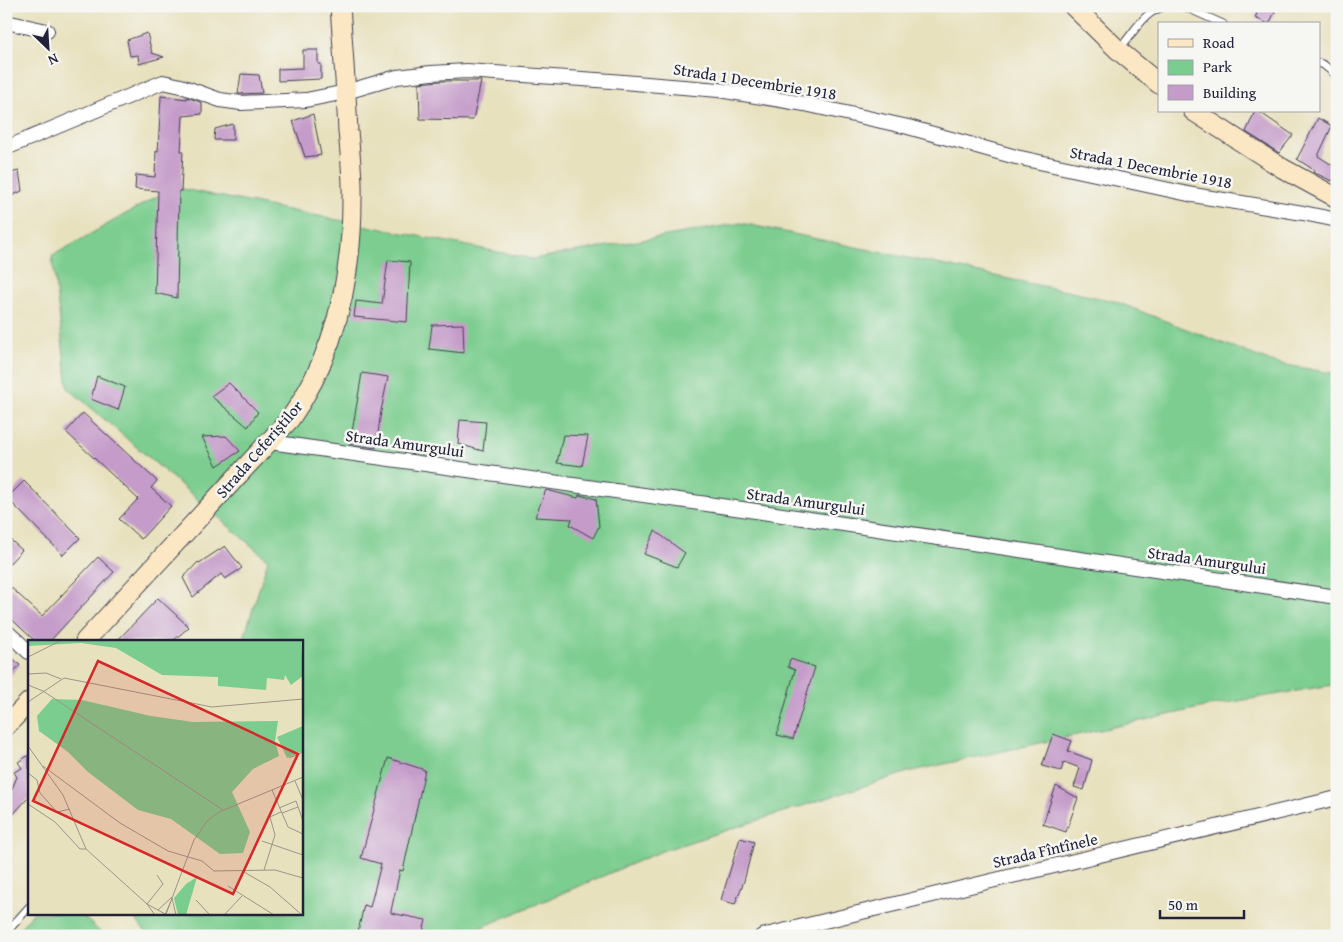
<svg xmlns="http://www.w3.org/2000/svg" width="1343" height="942" font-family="'Gentium Book Plus',serif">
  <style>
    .green { fill: #7bcd8f; stroke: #4e7865 }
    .building { fill: #c49bc9 }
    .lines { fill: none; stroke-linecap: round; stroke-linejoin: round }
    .lane-casing { stroke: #403f4f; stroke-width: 9 }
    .street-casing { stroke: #403f4f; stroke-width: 16 }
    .secondary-casing { stroke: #403f4f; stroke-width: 21 }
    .lane { stroke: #fff; stroke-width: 7 }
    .street { stroke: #fff; stroke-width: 14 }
    .secondary { stroke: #fbe7c3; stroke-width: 19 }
    .labels { text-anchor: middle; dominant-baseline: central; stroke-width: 5; stroke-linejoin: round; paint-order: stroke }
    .street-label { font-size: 16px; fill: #22223b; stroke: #f6f6f2 }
    .inset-road { fill: none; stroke: #99958a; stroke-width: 1 }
    .view { fill: #d62828; fill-opacity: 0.15; stroke: #d62828; stroke-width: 2.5 }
    .inset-edge { fill: none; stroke: #22223b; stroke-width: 2.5 }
  </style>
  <rect width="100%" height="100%" fill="#f6f6f2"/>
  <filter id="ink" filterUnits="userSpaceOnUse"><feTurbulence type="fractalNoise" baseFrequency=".02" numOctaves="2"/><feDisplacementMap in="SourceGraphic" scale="10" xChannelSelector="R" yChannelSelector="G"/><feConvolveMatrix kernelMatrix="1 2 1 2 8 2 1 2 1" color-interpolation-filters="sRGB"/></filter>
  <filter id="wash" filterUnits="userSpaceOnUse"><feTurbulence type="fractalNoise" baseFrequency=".0096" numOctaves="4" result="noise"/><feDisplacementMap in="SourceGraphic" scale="20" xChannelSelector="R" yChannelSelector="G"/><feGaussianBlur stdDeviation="1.12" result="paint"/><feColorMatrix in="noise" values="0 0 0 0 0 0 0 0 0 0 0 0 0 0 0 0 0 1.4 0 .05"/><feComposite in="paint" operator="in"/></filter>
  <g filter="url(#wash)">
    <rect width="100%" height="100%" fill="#e8e1be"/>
    <!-- green -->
    <g class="green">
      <polygon points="173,187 533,259 741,223 1114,301 1274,363 1337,374 1337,683 1332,685 1209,706 908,772 662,851 461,936 149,936 130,913 301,913 301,641 243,641 268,560 68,388 52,256"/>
      <polygon points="33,913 79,913 105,936 13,936"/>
    </g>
    <g id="blocks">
      <!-- building -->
      <g class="building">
        <polygon points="1260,6 1267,6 1275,12 1269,24 1255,18"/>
        <polygon points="147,33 152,53 164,57 139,64 138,55 130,56 127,40"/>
        <polygon points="303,50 318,50 318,64 321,64 321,79 278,81 278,69 303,68"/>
        <polygon points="241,74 259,75 262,93 238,94"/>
        <polygon points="441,81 481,81 473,120 420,119 419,83"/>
        <polygon points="161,96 187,99 187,97 202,103 202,114 183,116 181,151 183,151 181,191 179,191 177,298 155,293 158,191 135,189 136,175 155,177 156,151 158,151"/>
        <polygon points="1255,111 1258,111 1293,135 1279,153 1246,132"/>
        <polygon points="313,114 321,155 305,157 293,121"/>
        <polygon points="1318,118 1332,126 1318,156 1337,168 1337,174 1332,181 1313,172 1314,170 1297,159"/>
        <polygon points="233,124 233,140 214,140 215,129"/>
        <polygon points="19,171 22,191 7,198 6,174"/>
        <polygon points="388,260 410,262 407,322 354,317 356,301 382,304"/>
        <polygon points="463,324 464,353 429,349 432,325"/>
        <polygon points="362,373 388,377 381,411 376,448 350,444"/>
        <polygon points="97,376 125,387 118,410 91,399"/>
        <polygon points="229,383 258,412 248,427 211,396"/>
        <polygon points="83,413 157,481 151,488 171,506 141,539 119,519 138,499 66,432"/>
        <polygon points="460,420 486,422 483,451 458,444"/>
        <polygon points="563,435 588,436 582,466 557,463"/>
        <polygon points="226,436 240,451 217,466 202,437"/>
        <polygon points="24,481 80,538 63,555 7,498"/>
        <polygon points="546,490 578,498 579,495 596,499 599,526 593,538 570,525 572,519 535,517"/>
        <polygon points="655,531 685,553 677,567 644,554"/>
        <polygon points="6,536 22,550 6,567"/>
        <polygon points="225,546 242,568 225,579 221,574 193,597 183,578 198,562 199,563"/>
        <polygon points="98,557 114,572 50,641 35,641 6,614 6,583 42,616"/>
        <polygon points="158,598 189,627 173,641 117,641"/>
        <polygon points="6,653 20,665 6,680"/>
        <polygon points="790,659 815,667 793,739 777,735 795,670 788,667"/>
        <polygon points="1053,734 1072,741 1068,751 1092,760 1084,790 1074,787 1080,768 1064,762 1061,771 1042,766"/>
        <polygon points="29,755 29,797 6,822 6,788 11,791 17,777 14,772 22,768 18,762"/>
        <polygon points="388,758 425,770 403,871 400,870 391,911 391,913 426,920 422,936 357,936 364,905 370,907 381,864 361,858"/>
        <polygon points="1056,786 1078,798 1066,832 1043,824"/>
        <polygon points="740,838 754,842 744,881 735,904 721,900"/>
      </g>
    </g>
  </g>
  <g filter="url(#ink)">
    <use href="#blocks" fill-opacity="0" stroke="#403f4f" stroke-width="1"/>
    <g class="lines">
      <defs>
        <g id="lane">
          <polyline points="1183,6 1223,24"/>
          <path d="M1118,50c17,-17 25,-41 51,-44"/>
          <polyline points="1319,63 1324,65 1337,76"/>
          <polyline points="6,933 29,907"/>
        </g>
        <g id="street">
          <polyline points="6,22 47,31"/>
          <polyline points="6,148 163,82 181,86 220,100 241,103 306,100 346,92 397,77 431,73 467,71 611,81 719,90 805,104 908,127 1016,157 1193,195 1303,213 1337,220"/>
          <polyline points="270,442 742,509 1337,597"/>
          <polyline points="6,631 29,652"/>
          <polyline points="762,936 1337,798"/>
        </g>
        <g id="secondary">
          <polyline points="1073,6 1118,50 1159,84"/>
          <polyline points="1193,111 1282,168 1337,198"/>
          <path d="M85,641l205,-222c46,-65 62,-141 62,-219 1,-23 -2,-46 -4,-69 -2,-41 -5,-83 -8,-125"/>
          <polyline points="6,726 29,702"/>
        </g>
      </defs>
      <!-- lane casing -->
      <use href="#lane" class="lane-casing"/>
      <!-- street casing -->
      <use href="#street" class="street-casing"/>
      <!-- secondary casing -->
      <use href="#secondary" class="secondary-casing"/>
      <!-- lane -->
      <use href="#lane" class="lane"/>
      <!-- street -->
      <use href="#street" class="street"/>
      <!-- secondary -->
      <use href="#secondary" class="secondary"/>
    </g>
  </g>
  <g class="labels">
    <!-- street labels -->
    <g class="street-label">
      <text transform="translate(755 81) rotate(9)">Strada 1 Decembrie 1918</text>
      <text transform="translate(1151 167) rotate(11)">Strada 1 Decembrie 1918</text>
      <text transform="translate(405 443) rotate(8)">Strada Amurgului</text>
      <text transform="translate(259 449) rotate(-49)">Strada Ceferiștilor</text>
      <text transform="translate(806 501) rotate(8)">Strada Amurgului</text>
      <text transform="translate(1207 560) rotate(8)">Strada Amurgului</text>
      <text transform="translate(1045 850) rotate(-13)">Strada Fîntînele</text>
    </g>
  </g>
  <!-- overview -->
  <g transform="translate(28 640)">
    <rect width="275" height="275" fill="#e8e1be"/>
    <path d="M0,0h273l2,36 -12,9 -6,-10 -1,5 -17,-2 -1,12 -48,-4v-9l-56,-2 -46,-27 -35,-5 -53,3zM24,59l30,1 69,16 42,6 85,-1 -3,20 4,15 -26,13 -21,23 18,40 -7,21 -23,1 -49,-35 -33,-9 -50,-38 -20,-20 -29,-21 -2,-15zM275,86v25l-16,7 -10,-21zM169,237l-11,38h-8l-4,-17 12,-14z" fill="#7bcd8f"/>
    <path class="inset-road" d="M0,17l34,-17M0,34l18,-1 15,6M0,45l15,6 180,119M0,62l36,-24 148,29 91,-8M0,106l35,49 23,54 61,55 20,11M261,118l14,-6M15,126l77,57 48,28 34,10 12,10 61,-1 28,8M0,133l9,7 3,13 17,19 13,-3M267,141l8,19M244,150l16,37 15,7M0,164l27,18 25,27h6M251,168l17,-7 7,20M254,173l16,-6M234,201l41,14M236,230l11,-35 -5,-18 11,-5M216,232l26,15 32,28M200,246l46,29M144,258l4,17M168,260l14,15M130,270l14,-13M138,274l28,-74 14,-20 11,-8 84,-35M127,275l-8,-11 16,-20 -6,-9M137,275l6,-14M196,275l18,-19"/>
    <path class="view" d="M70,21l200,93 -65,140 -200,-93z"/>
    <rect width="275" height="275" class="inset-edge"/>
  </g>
  <!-- margin -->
  <rect width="1343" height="942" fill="none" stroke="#f6f6f2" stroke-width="25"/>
  <!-- legend -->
  <rect x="1158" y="22" width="162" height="90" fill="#f6f6f2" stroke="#a1a1a9"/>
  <rect x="1168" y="39" width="25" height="8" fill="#fbe7c3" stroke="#a1a1a9"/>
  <text x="1203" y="48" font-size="15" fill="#22223b">Road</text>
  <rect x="1168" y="60" width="25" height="15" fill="#7bcd8f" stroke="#a1a1a9"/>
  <text x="1203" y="72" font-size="15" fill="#22223b">Park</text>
  <rect x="1168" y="85" width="25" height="15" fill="#c49bc9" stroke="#a1a1a9"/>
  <text x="1203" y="98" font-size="15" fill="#22223b">Building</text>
  <!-- north arrow -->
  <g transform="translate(48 48) rotate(155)" stroke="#f6f6f2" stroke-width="4" paint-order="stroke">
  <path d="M0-4L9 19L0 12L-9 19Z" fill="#22223b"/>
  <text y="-8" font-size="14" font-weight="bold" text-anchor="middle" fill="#22223b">N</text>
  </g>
  <!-- scale -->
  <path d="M1160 910v8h84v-8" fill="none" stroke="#22223b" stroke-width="2.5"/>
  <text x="1168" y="910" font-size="15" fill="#22223b" stroke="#f6f6f2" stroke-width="4" paint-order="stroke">50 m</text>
</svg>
